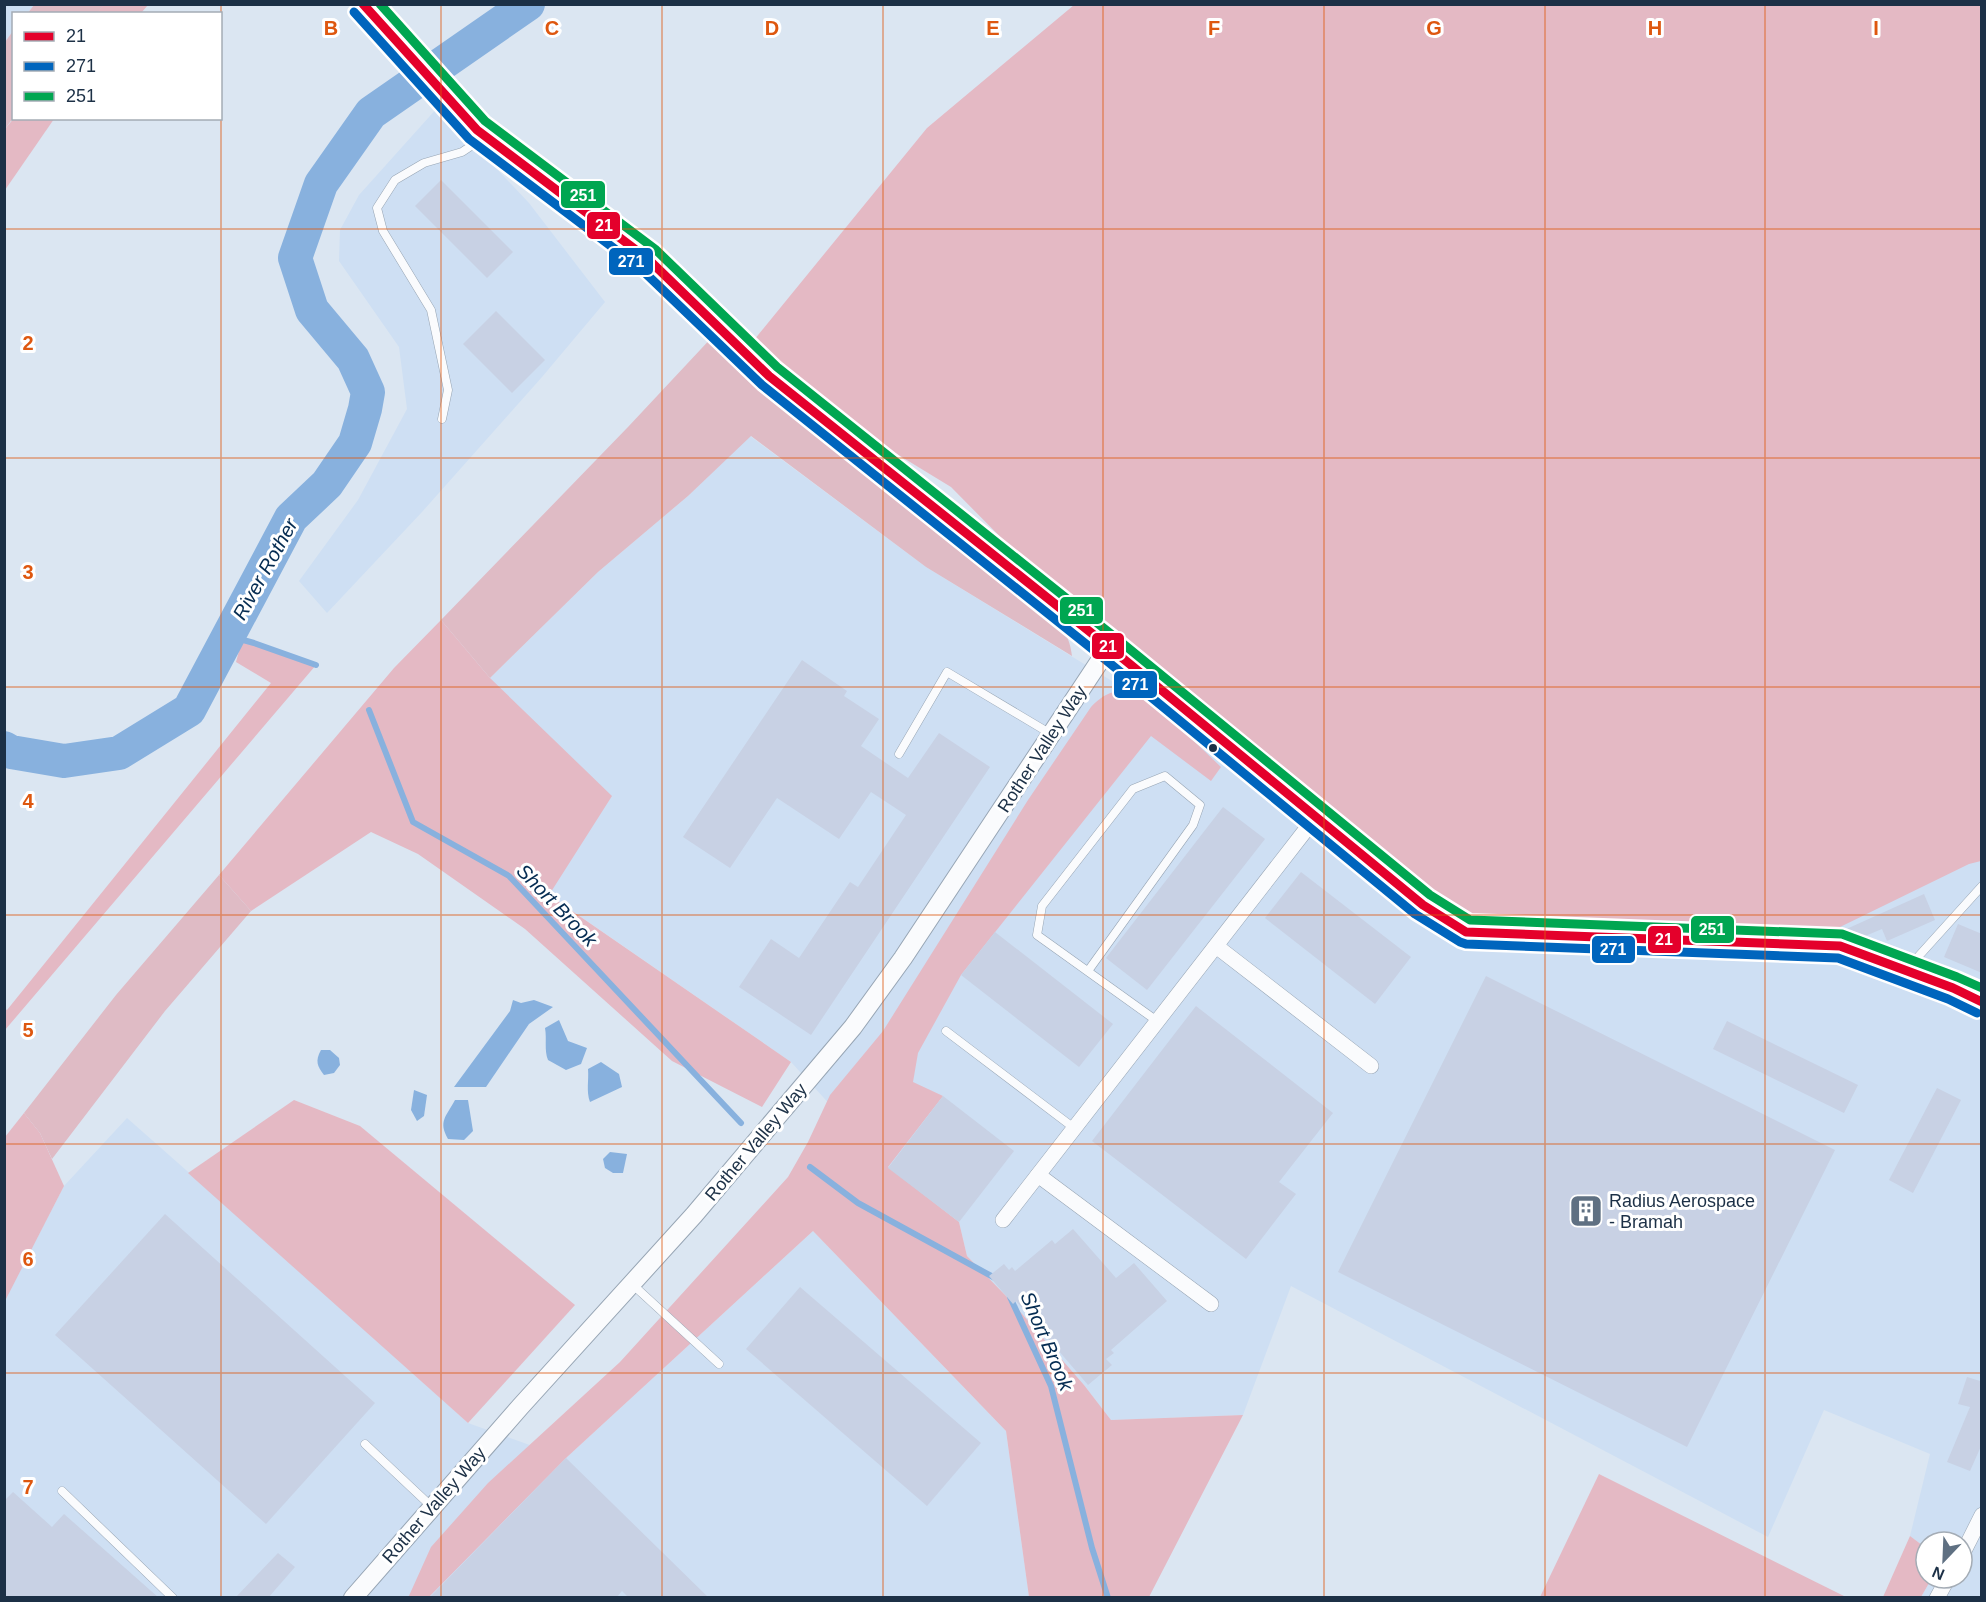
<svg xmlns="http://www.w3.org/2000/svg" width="1986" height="1602" font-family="Helvetica,sans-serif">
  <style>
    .built { fill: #cedff3 }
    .green { fill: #dfbbc5 }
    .forest { fill: #e4b9c4 }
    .water { fill: #88b1de }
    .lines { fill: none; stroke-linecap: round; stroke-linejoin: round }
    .stream { stroke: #88b1de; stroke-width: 6 }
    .river { stroke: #88b1de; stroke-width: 34 }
    .building { fill: #c8d1e4 }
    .service-casing { stroke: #97a5b4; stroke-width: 9 }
    .minor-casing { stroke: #97a5b4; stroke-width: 16 }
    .tertiary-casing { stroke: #97a5b4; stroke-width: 20 }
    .secondary-casing { stroke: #97a5b4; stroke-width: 22 }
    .service { stroke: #fafbfd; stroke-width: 8 }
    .minor { stroke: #fafbfd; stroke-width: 15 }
    .tertiary { stroke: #fafbfd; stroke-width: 18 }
    .secondary { stroke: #f5f6fa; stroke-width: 21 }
    .bus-1-casing { stroke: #fff; stroke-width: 14 }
    .bus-2-casing { stroke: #fff; stroke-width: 14 }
    .bus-3-casing { stroke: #fff; stroke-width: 14 }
    .bus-1 { stroke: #e4002b; stroke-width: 9 }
    .bus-2 { stroke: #0065bd; stroke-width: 9 }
    .bus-3 { stroke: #00a651; stroke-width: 9 }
    .grid { fill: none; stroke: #de570f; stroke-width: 1.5; stroke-opacity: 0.55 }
    .bus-dot { fill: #1c3046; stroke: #fff; stroke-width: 2 }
    .labels { text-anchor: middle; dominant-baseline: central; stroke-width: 6; stroke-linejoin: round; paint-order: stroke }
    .street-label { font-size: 18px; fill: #1c3046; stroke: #fff }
    .poi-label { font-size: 18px; fill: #1c3046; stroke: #fff; text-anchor: start }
    .water-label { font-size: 20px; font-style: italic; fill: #052c52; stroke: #fff }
    .grid-label { font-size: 20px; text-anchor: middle; font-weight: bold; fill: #de570f; stroke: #fff; stroke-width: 6; stroke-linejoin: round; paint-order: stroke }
    .line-badge { stroke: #fff; stroke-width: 2 }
    .badge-label { font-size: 16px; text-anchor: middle; font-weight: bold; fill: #fff }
  </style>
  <rect width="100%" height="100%" fill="#dbe6f2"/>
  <!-- built -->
  <g class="built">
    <polygon points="5,5 34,5 27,13 14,14 13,31 5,42"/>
    <polygon points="438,107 529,203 605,302 542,377 422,512 327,613 299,581 358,500 407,409 399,347 339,261 340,230 359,195"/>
    <polygon points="750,436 926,567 1482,908 1981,861 1981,1597 1921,1597 1932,1578 1962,1578 1962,1542 1926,1542 1926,1548 1910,1536 1930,1454 1824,1410 1768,1537 1291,1286 1243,1415 1111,1420 1084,1385 1010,1300 967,1256 959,1222 888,1168 791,1062 548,894 490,678 598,572 688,496"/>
    <polygon points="127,1118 306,1276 468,1423 566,1458 813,1231 1006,1431 1029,1597 5,1597 4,1301 64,1186"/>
  </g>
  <!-- green -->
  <g class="green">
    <polygon points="34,5 104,5 97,13 27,14"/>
    <polygon points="13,31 13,118 5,129 5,42"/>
    <path d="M715,334l65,65 258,206c19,18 31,24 34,51l-146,-89 -175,-131 -63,60 -90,76 -108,106 -49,-58 187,-193z"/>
    <polygon points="219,875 251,911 165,1011 52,1159 40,1133 24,1113 116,995"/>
  </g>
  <!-- forest -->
  <g class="forest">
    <polygon points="104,4 148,4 148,5 141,13 97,13"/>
    <polygon points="1074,5 1981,5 1981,861 1969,864 1840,927 1840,946 1466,932 1109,647 951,487 769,376 715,334 754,340 927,128"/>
    <polygon points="14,118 54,119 5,190 5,129"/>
    <polygon points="441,620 490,678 612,796 549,895 791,1062 762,1107 672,1061 525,929 418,854 371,832 251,911 219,875 394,668"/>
    <polygon points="242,640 316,665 5,1030 5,1009 7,1010 271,683 236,662"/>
    <path d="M1127,690l19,5 75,72 -10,14 -60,-45 -190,239 -43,78 -5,29 30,14 -55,71 71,55 8,34 43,44 74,85 27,35 132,-5 -94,182h-120l-23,-166 -193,-200 -247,227 -137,139 -21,1 23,-51 57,-64 132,-121 168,-185 20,-35 22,-47 53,-64 145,-231 63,-93c12,-12 19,-16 36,-17z"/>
    <polygon points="294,1100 360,1126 575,1305 468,1423 188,1173"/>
    <polygon points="24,1113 40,1133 64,1186 5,1301 5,1137"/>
    <polygon points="1599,1474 1846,1597 1540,1597"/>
    <polygon points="1910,1536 1926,1548 1926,1578 1932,1578 1921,1597 1883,1597"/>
  </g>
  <!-- water -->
  <g class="water">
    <polygon points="513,1000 521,1003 534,1000 553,1007 529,1024 486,1087 454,1087 510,1011"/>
    <path d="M559,1020l9,21 19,7 -6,16 -15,6 -18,-10c-4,-10 -1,-21 -3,-32z"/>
    <path d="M321,1050h9l9,8 1,7 -6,8 -10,2c-7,-9 -9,-14 -3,-25z"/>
    <path d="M601,1062l18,12 3,13 -32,15c-4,-11 -1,-22 -2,-33z"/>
    <polygon points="414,1090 427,1095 424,1116 417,1121 411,1110"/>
    <path d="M455,1100h13l5,31 -9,9 -16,-1c-10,-18 -2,-22 7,-39z"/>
    <polygon points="610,1152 627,1154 623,1173 613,1173 605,1168 603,1159"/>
  </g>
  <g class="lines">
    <!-- stream -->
    <g class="stream">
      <polyline points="229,636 254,643 316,665"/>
      <polyline points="369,710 413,822 509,876 741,1123"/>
      <polyline points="810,1167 858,1203 995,1278"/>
      <polyline points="1010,1297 1051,1386 1092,1548 1108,1598"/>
    </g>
    <!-- river -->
    <polyline class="river" points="4,748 11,752 64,761 119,753 189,710 291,518 327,484 355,443 365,409 368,392 353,359 312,310 295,258 321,184 371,113 528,4"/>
  </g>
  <!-- building -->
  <g class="building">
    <polygon points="441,180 513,252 487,278 415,206"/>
    <polygon points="496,311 545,360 512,393 463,344"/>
    <polygon points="802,660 847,691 844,696 879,719 861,746 908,778 939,733 990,767 811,1035 739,987 771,939 799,958 850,882 858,887 906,815 871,792 839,839 777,798 730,868 683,837"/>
    <polygon points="1223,807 1265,839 1147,990 1106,958"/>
    <polygon points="1301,872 1411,957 1375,1004 1265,918"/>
    <polygon points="1924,894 1935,920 1887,941 1882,929 1858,939 1844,934 1842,931"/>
    <polygon points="1958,924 1982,934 1982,973 1944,957"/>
    <polygon points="995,932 1113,1024 1079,1067 961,975"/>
    <polygon points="1486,976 1835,1150 1687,1447 1338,1272"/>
    <polygon points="1196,1006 1333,1113 1279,1182 1296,1194 1246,1259 1092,1141"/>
    <polygon points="1727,1021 1858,1085 1844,1113 1713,1049"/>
    <polygon points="1937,1088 1961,1100 1913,1193 1889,1180"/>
    <polygon points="943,1096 1014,1151 959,1222 888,1168"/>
    <polygon points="165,1214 375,1403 266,1524 55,1335"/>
    <polygon points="1073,1229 1116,1278 1134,1263 1167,1301 1111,1350 1114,1353 1106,1359 1112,1365 1088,1385 1016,1301 1013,1304 989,1276 1004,1264 1009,1270 1012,1267 1015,1271 1052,1240 1055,1244"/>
    <polygon points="800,1287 981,1443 927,1506 746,1349"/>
    <polygon points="1967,1377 1980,1381 1982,1379 1982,1444 1970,1471 1947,1462 1970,1407 1958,1404"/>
    <polygon points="566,1458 709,1598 629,1598 622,1591 616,1598 429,1598"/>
    <polygon points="13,1492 52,1527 64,1514 159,1598 4,1598 4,1501"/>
    <polygon points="278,1553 295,1567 268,1598 235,1598"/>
  </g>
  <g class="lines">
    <defs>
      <g id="service">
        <polyline points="442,419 448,390 431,310 383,231 377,208 395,180 424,163 462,152 483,138"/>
        <polyline points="899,754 947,672 1051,734"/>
        <polyline points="1907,969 1982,886"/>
        <polyline points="1088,971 1193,825 1200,805 1165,776 1133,789 1042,906 1037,935 1157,1021"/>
        <polyline points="946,1031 1074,1128"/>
        <polyline points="632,1284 719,1364"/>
        <polyline points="365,1444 432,1507"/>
        <polyline points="62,1491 173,1598"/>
      </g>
      <g id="minor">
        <polyline points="1216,946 1371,1066"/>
        <polyline points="1038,1175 1211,1304"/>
        <polyline points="1003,1220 1315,818"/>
        <polyline points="1962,1555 1982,1515"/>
        <polyline points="1937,1598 1948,1578"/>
      </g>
      <polyline id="tertiary" points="353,1598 520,1407 694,1215 853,1027 903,958 1109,647"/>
      <polyline id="secondary" points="363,4 477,130 648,259 769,376 1109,647 1423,905 1466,932 1840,946 1953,988 1982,1002"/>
    </defs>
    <!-- service casing -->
    <use href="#service" class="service-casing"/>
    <!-- minor casing -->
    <use href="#minor" class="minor-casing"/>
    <!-- tertiary casing -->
    <use href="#tertiary" class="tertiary-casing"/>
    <!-- secondary casing -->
    <use href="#secondary" class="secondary-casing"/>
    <!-- service -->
    <use href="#service" class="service"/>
    <!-- minor -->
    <use href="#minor" class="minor"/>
    <!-- tertiary -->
    <use href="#tertiary" class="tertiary"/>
    <!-- secondary -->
    <use href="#secondary" class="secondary"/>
    <defs>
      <polyline id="bus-1" points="363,4 477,130 648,259 769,376 1109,647 1423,905 1466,932 1840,946 1953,988 1982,1002"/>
      <polyline id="bus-2" points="354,12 469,139 640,268 762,385 1101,656 1415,914 1460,942 1466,944 1838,958 1948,999 1977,1013"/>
      <polyline id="bus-3" points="380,4 485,121 655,249 777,367 1116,638 1430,895 1470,920 1842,934 1957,977 1982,988"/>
    </defs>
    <!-- bus-1 casing -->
    <use href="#bus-1" class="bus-1-casing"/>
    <!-- bus-2 casing -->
    <use href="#bus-2" class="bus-2-casing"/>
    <!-- bus-3 casing -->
    <use href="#bus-3" class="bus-3-casing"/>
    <!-- bus-1 -->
    <use href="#bus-1" class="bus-1"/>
    <!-- bus-2 -->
    <use href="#bus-2" class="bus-2"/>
    <!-- bus-3 -->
    <use href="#bus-3" class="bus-3"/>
  </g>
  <!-- grid -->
  <path class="grid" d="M221,4v1594M441,4v1594M662,4v1594M883,4v1594M1103,4v1594M1324,4v1594M1545,4v1594M1765,4v1594M4,229h1978M4,458h1978M4,687h1978M4,915h1978M4,1144h1978M4,1373h1978"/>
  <!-- icons -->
  <defs>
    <symbol id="building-square" viewBox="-11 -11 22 22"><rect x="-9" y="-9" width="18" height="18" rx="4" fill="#5f7082" stroke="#fff"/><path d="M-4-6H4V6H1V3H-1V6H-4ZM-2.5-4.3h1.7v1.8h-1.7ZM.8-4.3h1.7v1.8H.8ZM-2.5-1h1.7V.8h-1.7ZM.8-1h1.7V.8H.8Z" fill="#fff"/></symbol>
  </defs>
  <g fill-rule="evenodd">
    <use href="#building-square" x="1567" y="1192" width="38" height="38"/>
  </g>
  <!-- markers -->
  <circle class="bus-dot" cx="1213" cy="748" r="5"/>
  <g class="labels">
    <!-- street labels -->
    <g class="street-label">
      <text transform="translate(1042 749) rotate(-57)">Rother Valley Way</text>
      <text transform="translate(756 1142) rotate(-50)">Rother Valley Way</text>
      <text transform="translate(434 1505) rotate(-49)">Rother Valley Way</text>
    </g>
    <!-- poi labels -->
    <g class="poi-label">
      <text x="1609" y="1201">Radius Aerospace<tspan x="1609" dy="21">- Bramah</tspan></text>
    </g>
    <!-- water labels -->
    <g class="water-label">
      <text transform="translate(265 569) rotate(-61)">River Rother</text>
      <text transform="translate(557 905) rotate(46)">Short Brook</text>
      <text transform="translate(1047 1341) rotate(67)">Short Brook</text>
    </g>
  </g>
  <g class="grid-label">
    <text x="331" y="35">B</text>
    <text x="552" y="35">C</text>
    <text x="772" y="35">D</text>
    <text x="993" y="35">E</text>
    <text x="1214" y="35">F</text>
    <text x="1434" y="35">G</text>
    <text x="1655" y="35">H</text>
    <text x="1876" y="35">I</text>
    <text x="28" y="350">2</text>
    <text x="28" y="579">3</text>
    <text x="28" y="808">4</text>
    <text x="28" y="1037">5</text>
    <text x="28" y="1266">6</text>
    <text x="28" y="1494">7</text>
  </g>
  <g class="line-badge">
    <rect x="560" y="180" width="46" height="29" rx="6" fill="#00a651"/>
    <rect x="586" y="211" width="35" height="29" rx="6" fill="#e4002b"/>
    <rect x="608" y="247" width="46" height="29" rx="6" fill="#0065bd"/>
    <rect x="1059" y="596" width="45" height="29" rx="6" fill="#00a651"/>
    <rect x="1091" y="632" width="34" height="28" rx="6" fill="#e4002b"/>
    <rect x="1113" y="670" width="45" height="29" rx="6" fill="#0065bd"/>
    <rect x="1690" y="915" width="45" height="29" rx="6" fill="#00a651"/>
    <rect x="1647" y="925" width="35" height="29" rx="6" fill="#e4002b"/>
    <rect x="1591" y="935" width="45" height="29" rx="6" fill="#0065bd"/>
  </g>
  <g class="badge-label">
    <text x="583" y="201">251</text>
    <text x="604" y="231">21</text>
    <text x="631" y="267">271</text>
    <text x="1081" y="616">251</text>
    <text x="1108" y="652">21</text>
    <text x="1135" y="690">271</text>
    <text x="1712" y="935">251</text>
    <text x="1664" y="945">21</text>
    <text x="1613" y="955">271</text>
  </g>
  <!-- border -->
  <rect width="1986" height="1602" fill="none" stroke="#1c3046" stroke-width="12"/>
  <!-- legend -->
  <rect x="12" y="12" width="210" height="108" fill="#ffffff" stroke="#a4acb5" stroke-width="1.5"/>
  <rect x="24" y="32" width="30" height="9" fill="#e4002b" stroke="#a4acb5" stroke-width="1.5"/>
  <text x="66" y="42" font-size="18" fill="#1c3046">21</text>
  <rect x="24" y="62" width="30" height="9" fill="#0065bd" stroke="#a4acb5" stroke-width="1.5"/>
  <text x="66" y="72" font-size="18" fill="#1c3046">271</text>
  <rect x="24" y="92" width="30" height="9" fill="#00a651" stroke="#a4acb5" stroke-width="1.5"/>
  <text x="66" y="102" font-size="18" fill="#1c3046">251</text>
  <!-- north arrow -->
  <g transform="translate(1944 1560) rotate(203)"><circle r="28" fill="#ffffff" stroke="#a4acb5" stroke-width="1.5"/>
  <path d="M0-4.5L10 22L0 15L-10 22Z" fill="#5f7082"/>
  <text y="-9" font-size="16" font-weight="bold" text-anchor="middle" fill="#1c3046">N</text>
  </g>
</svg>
